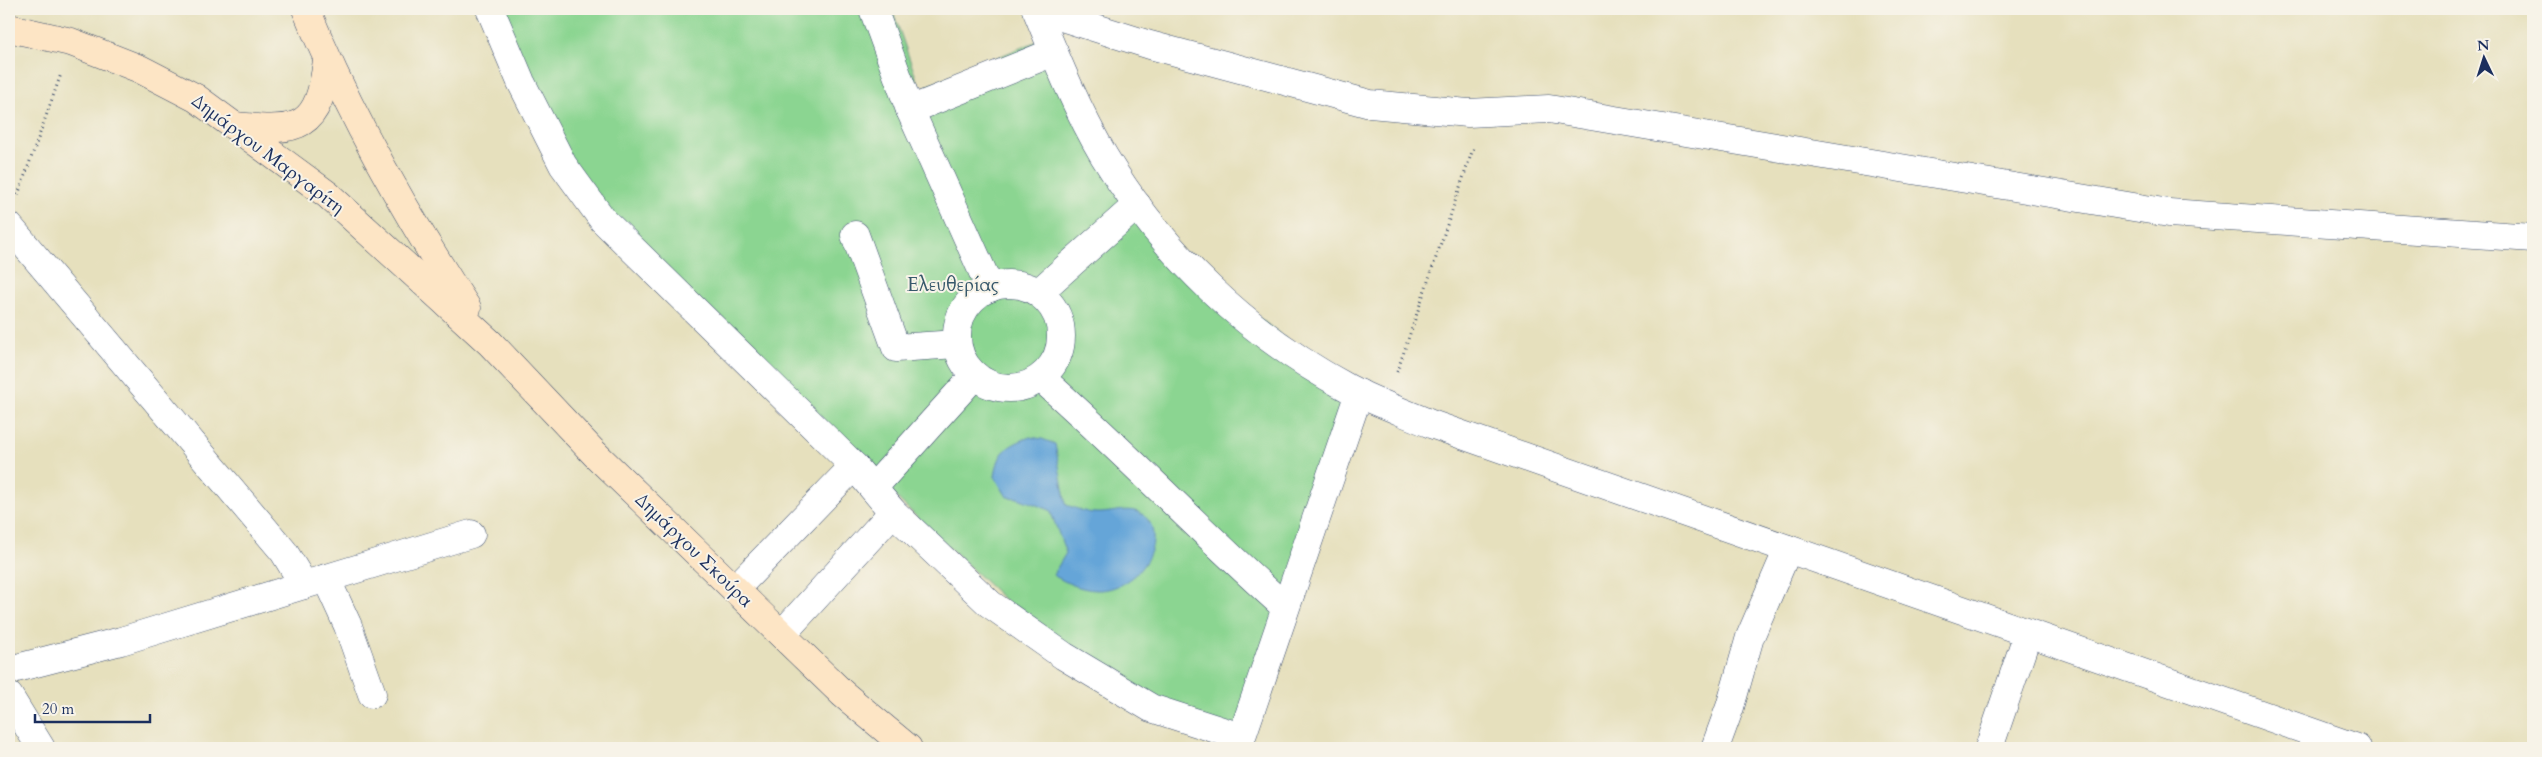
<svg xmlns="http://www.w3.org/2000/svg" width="2542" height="757" font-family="Cardo,serif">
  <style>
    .green { fill: #8bd591; stroke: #538278 }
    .water { fill: #65a5d8; stroke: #406a9b }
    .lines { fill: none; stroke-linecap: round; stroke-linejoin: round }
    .street-casing { stroke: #394a6c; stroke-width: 29 }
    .secondary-casing { stroke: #394a6c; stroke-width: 29 }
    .path { stroke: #394a6c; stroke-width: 3; stroke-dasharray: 1 4; stroke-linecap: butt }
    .street { stroke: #fff; stroke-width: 28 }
    .secondary { stroke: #fde5c5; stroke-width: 28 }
    .labels { text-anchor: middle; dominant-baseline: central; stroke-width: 4; stroke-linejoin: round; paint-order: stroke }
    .street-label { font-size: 19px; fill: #1b2f5e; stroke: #f7f3e8 }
    .park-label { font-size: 19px; fill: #37586b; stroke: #f7f3e8 }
  </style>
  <rect width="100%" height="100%" fill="#f7f3e8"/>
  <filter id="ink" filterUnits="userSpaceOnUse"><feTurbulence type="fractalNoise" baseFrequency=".02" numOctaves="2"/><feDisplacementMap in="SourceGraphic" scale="10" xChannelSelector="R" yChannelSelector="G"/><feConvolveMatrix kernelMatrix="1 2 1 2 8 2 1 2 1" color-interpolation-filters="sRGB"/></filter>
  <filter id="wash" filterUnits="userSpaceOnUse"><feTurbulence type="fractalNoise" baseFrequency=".0096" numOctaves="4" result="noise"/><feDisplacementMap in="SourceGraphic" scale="20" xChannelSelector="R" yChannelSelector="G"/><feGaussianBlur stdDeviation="1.12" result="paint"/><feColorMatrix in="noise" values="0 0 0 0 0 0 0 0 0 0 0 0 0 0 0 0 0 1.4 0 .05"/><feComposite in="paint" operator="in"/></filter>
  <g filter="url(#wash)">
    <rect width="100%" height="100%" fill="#e6e0bd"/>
    <!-- green -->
    <polygon class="green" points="490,9 892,9 920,89 1047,37 1173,250 1348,388 1241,737 1064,656 603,220"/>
    <!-- water -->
    <path class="water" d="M1030,437l12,2 13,5 11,61c10,3 20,8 30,8 13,1 29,-6 42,-1 7,3 12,9 14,16 8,31 -26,64 -56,62 -17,-1 -29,-7 -43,-15l13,-22 -16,-43 -32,-12 -11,-1 -12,-20c3,-26 12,-31 35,-40z"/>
  </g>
  <g filter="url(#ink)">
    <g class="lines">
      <defs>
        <g id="street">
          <polyline points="490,9 521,82 563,165 603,220 854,466 893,512 990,604 1064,656 1151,708 1241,737"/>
          <polyline points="873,9 910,110 990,288"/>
          <path d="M1036,9c20,49 41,101 68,147 59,98 143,178 244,232 27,14 55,24 83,36l926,324"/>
          <polyline points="1036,9 1150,45 1370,104 1468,113 1549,109 2169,213 2533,238"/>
          <polyline points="910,110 1054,52"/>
          <polyline points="9,226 284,552 304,585"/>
          <polyline points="855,235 896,348 957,344"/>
          <circle cx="1009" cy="336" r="52"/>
          <polyline points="1038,293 1137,205"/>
          <path d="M1041,378c84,74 161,155 244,229"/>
          <polyline points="874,487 974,376"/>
          <polyline points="326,578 348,626 372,694"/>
          <polyline points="735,589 854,466"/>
          <polyline points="782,634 893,512"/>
          <polyline points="9,670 121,641 471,534"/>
          <polyline points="9,696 41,748"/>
          <polyline points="1238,748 1359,393"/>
          <polyline points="1715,748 1730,707 1750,637 1788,549"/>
          <polyline points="1989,748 2028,633"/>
        </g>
        <g id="secondary">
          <path d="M306,9c43,105 99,204 161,299"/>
          <polyline points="9,28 71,42 97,52 140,69 196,98 328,195 490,343 595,454 843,694 908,748"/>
          <path d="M235,126c65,7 84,3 92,-66"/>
        </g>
      </defs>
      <!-- street casing -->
      <use href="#street" class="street-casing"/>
      <!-- secondary casing -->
      <use href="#secondary" class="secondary-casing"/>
      <!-- path -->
      <g class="path">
        <polyline points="18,195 61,74"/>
        <polyline points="1397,372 1474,146"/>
      </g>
      <!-- street -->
      <use href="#street" class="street"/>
      <!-- secondary -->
      <use href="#secondary" class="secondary"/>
    </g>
  </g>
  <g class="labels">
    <!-- street labels -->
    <g class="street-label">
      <text transform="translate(268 154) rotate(37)">Δημάρχου Μαργαρίτη</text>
      <text transform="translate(694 550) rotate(44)">Δημάρχου Σκούρα</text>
    </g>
    <!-- park labels -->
    <g class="park-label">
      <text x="953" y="285">Ελευθερίας</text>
    </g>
  </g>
  <!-- margin -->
  <rect width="2542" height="757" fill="none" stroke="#f7f3e8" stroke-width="30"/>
  <!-- north arrow -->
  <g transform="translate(2484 58) rotate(356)" stroke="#f7f3e8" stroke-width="4" paint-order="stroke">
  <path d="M0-4L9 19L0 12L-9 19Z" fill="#1b2f5e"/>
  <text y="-8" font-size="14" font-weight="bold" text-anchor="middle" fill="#1b2f5e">N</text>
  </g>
  <!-- scale -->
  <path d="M35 714v8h115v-8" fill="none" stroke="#1b2f5e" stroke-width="2.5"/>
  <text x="42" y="714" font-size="15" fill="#1b2f5e" stroke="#f7f3e8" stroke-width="4" paint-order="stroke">20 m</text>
</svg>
